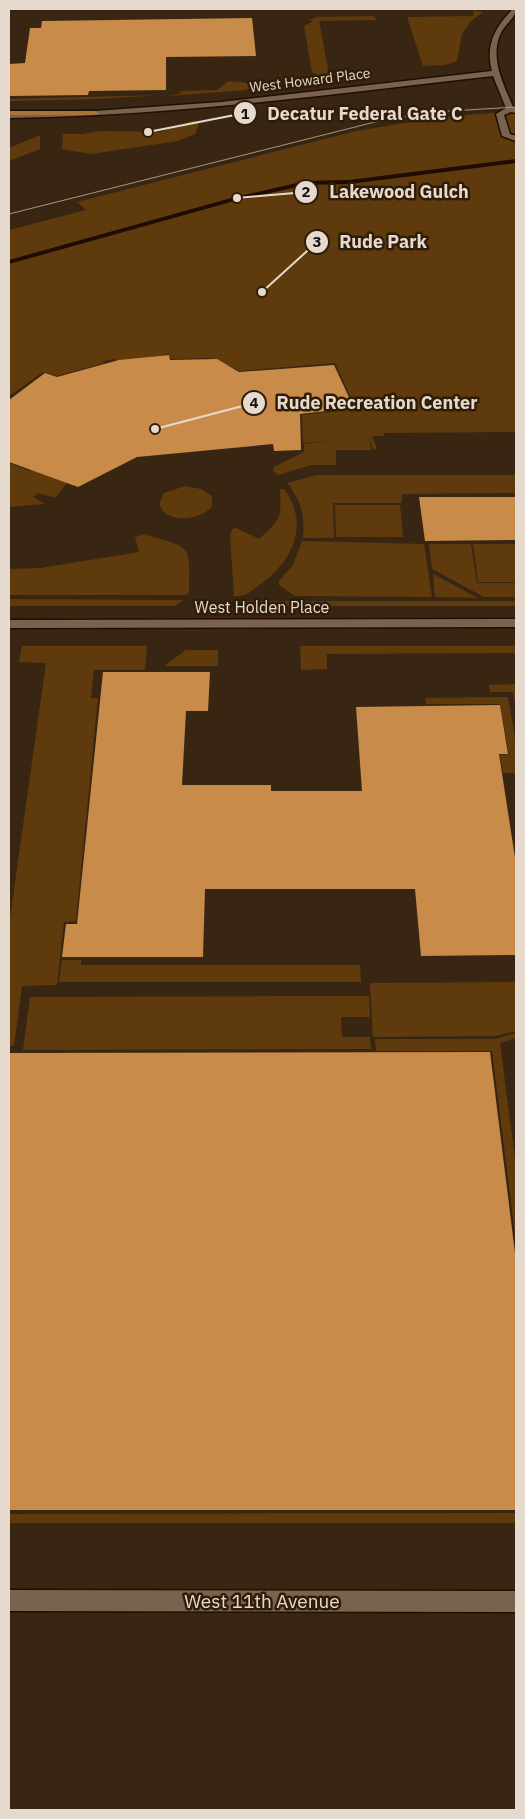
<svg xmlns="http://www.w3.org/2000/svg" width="525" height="1819" font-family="'IBM Plex Sans',sans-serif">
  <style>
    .green { fill: #5f3a0d }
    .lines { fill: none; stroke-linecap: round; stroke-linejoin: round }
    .stream { fill: #1e0c00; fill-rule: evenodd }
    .building { fill: #c88b4a }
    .minor-casing { stroke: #200f00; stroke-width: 3 }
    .tertiary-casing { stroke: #200f00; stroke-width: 3 }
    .primary-casing { stroke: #200f00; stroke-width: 3 }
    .minor { fill: #79634e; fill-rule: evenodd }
    .tertiary { fill: #79634e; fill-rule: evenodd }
    .primary { fill: #a87439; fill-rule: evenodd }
    .tram { stroke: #a49586; stroke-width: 1 }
    .labels { text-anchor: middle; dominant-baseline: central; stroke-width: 5; stroke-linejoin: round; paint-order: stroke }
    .far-street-label { font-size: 14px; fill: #e6d9cd; stroke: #2f1d08 }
    .street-label { font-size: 16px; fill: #e6d9cd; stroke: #2f1d08 }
    .near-street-label { font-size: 19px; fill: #e6d9cd; stroke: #2f1d08 }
    .leader { fill: none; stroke: #e6d9cd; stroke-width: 2 }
    .callout-dot { fill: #e6d9cd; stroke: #2f1d08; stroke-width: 2 }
    .mark-label { font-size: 15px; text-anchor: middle; font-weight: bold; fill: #111 }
    .callout-label { font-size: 18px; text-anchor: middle; font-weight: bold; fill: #e6d9cd; stroke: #2f1d08; stroke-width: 5; stroke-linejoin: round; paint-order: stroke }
  </style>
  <rect width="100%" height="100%" fill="#392612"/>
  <!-- green -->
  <g class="green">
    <polygon points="474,11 483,12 471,21 462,34 457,61 445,65 423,66 407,17 473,16"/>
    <polygon points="373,16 377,20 319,21 329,74 319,76 312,72 304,26 313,21 309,20 317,17"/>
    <polygon points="229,81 259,84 246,90 168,96 179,94 181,91 217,90"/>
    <polygon points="161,95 98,99 9,101 9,99"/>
    <polygon points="516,111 516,432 384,433 384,436 372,436 377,449 373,449 369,438 371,450 336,450 336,465 311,465 278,475 273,471 274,467 304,452 304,444 332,441 303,443 302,415 356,409 335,363 240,371 228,365 213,371 211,370 211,358 171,359 169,354 118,363 115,359 103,361 104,363 57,376 43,372 9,396 9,230 86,210 77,202 356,131 442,117"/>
    <polygon points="192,121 200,121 195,134 178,141 91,154 62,149 63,134 82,134 100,131 161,132"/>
    <polygon points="40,135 40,149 9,161 9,148"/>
    <polygon points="41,462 81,465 55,498 39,493 33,497 45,504 9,507 9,463 30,471"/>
    <path d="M317,475h199v18l-114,1v9h-69l1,35h-31c2,-22 -2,-38 -16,-55z"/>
    <path d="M185,486l16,3 11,7v11c-13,13 -45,18 -53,-3l5,-11z"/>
    <path d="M280,489h4c26,35 9,71 -22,94 -9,7 -17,14 -28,13l-4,-61 2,-6 4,-1 23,11c23,-21 22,-21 21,-50z"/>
    <polygon points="335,505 400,505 403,537 336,537"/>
    <path d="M144,534c48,15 46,8 45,58l-3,3h-177v-26l32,-1 98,-16 -4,-15z"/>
    <polygon points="302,541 424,544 432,597 295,596 279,585 279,581 293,565"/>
    <polygon points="429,544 471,544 477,583 516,583 516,597 484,597 432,569"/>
    <polygon points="473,544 516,544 516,582 478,582"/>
    <polygon points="433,574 478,598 435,597"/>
    <polygon points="9,599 183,600 175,606 9,606"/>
    <polygon points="234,601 516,601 516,606 238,606"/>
    <polygon points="22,646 147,646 145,670 94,670 91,698 98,698 76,921 64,922 57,985 22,986 14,1046 9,1046 9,925 46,663 19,662"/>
    <polygon points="300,646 516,646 516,653 327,654 327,669 301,670"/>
    <polygon points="186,650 218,650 218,666 164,666"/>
    <polygon points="516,684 516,706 513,692 490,692 489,685"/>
    <polygon points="508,697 516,744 516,773 503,773 500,755 509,754 500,704 426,704 425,698"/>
    <polygon points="62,960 81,960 81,965 360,965 361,982 59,982"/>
    <polygon points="516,982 516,1031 495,1036 373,1037 370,983"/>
    <polygon points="369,996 370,1017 341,1017 342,1037 370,1037 371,1049 23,1050 30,997"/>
    <polygon points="516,1033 516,1038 500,1043 516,1166 516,1242 492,1051 376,1051 375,1039 496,1039"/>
    <polygon points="516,1513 516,1523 9,1523 9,1514"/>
  </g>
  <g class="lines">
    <!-- stream -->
    <polygon class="stream" points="516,159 516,163 349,184 306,185 238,200 9,264 9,260 235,197 306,181 349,180"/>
  </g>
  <!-- building -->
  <g class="building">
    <polygon points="252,18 256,56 166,57 166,90 89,91 88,95 9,96 9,64 25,63 30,28 41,28 42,21"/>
    <polygon points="169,355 170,360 217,359 239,372 334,365 354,408 300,414 301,450 274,451 273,444 137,457 78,487 9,462 9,400 45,373 57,377 119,360"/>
    <polygon points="419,497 516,497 516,540 425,541"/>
    <polygon points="103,672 210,672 208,711 186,711 182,785 271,785 271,791 362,791 356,707 500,705 508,754 499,754 516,864 516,955 421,956 415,889 205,889 203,957 62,957 66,924 77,924"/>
    <polygon points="490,1052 516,1261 516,1510 9,1510 9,1053"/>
  </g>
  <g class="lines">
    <defs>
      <polygon id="minor" points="9,1590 516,1591 516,1612 9,1611"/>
      <g id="tertiary">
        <path d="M513,9h3c0,8 -10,15 -14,22 -14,25 2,54 11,76l3,1v5l-5,-1 -7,3 6,19 6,2v5l-14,-5 -6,-22 10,-6 -13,-32c-161,18 -322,40 -484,42v-4l86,-3 126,-9 271,-31c-7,-26 3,-44 21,-62z"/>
        <polygon points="516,619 516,627 9,628 9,620"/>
      </g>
      <polygon id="primary" points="9,111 95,111 99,113 95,115 9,115"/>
    </defs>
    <!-- minor casing -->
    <use href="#minor" class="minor-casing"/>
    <!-- tertiary casing -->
    <use href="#tertiary" class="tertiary-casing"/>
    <!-- primary casing -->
    <use href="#primary" class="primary-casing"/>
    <!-- minor -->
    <use href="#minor" class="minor"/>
    <!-- tertiary -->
    <use href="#tertiary" class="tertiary"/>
    <!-- primary -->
    <use href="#primary" class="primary"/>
    <!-- tram -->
    <polyline class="tram" points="9,214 379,121 434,112 516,107"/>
  </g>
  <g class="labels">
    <!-- far-street labels -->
    <g class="far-street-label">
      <text transform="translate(310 80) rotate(-7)">West Howard Place</text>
    </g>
    <!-- street labels -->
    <g class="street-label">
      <text x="262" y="607">West Holden Place</text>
    </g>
    <!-- near-street labels -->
    <g class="near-street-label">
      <text x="262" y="1601">West 11th Avenue</text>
    </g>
  </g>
  <!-- callouts -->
  <path class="leader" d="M148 132L245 113M237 198L306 192M262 292L317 242M155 429L254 403"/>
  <g class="callout-dot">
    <circle cx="148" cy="132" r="5"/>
    <circle cx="237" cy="198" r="5"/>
    <circle cx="262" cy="292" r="5"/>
    <circle cx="155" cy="429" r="5"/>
    <circle cx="245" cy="113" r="12"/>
    <circle cx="306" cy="192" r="12"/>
    <circle cx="317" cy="242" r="12"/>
    <circle cx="254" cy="403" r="12"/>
  </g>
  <g class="mark-label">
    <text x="245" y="119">1</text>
    <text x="306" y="197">2</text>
    <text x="317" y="247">3</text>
    <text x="254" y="408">4</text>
  </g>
  <g class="callout-label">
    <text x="365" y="120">Decatur Federal Gate C</text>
    <text x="399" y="198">Lakewood Gulch</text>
    <text x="383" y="248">Rude Park</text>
    <text x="377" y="409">Rude Recreation Center</text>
  </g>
  <!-- border -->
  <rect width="525" height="1819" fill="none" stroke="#e6d9cd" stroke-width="20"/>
</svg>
